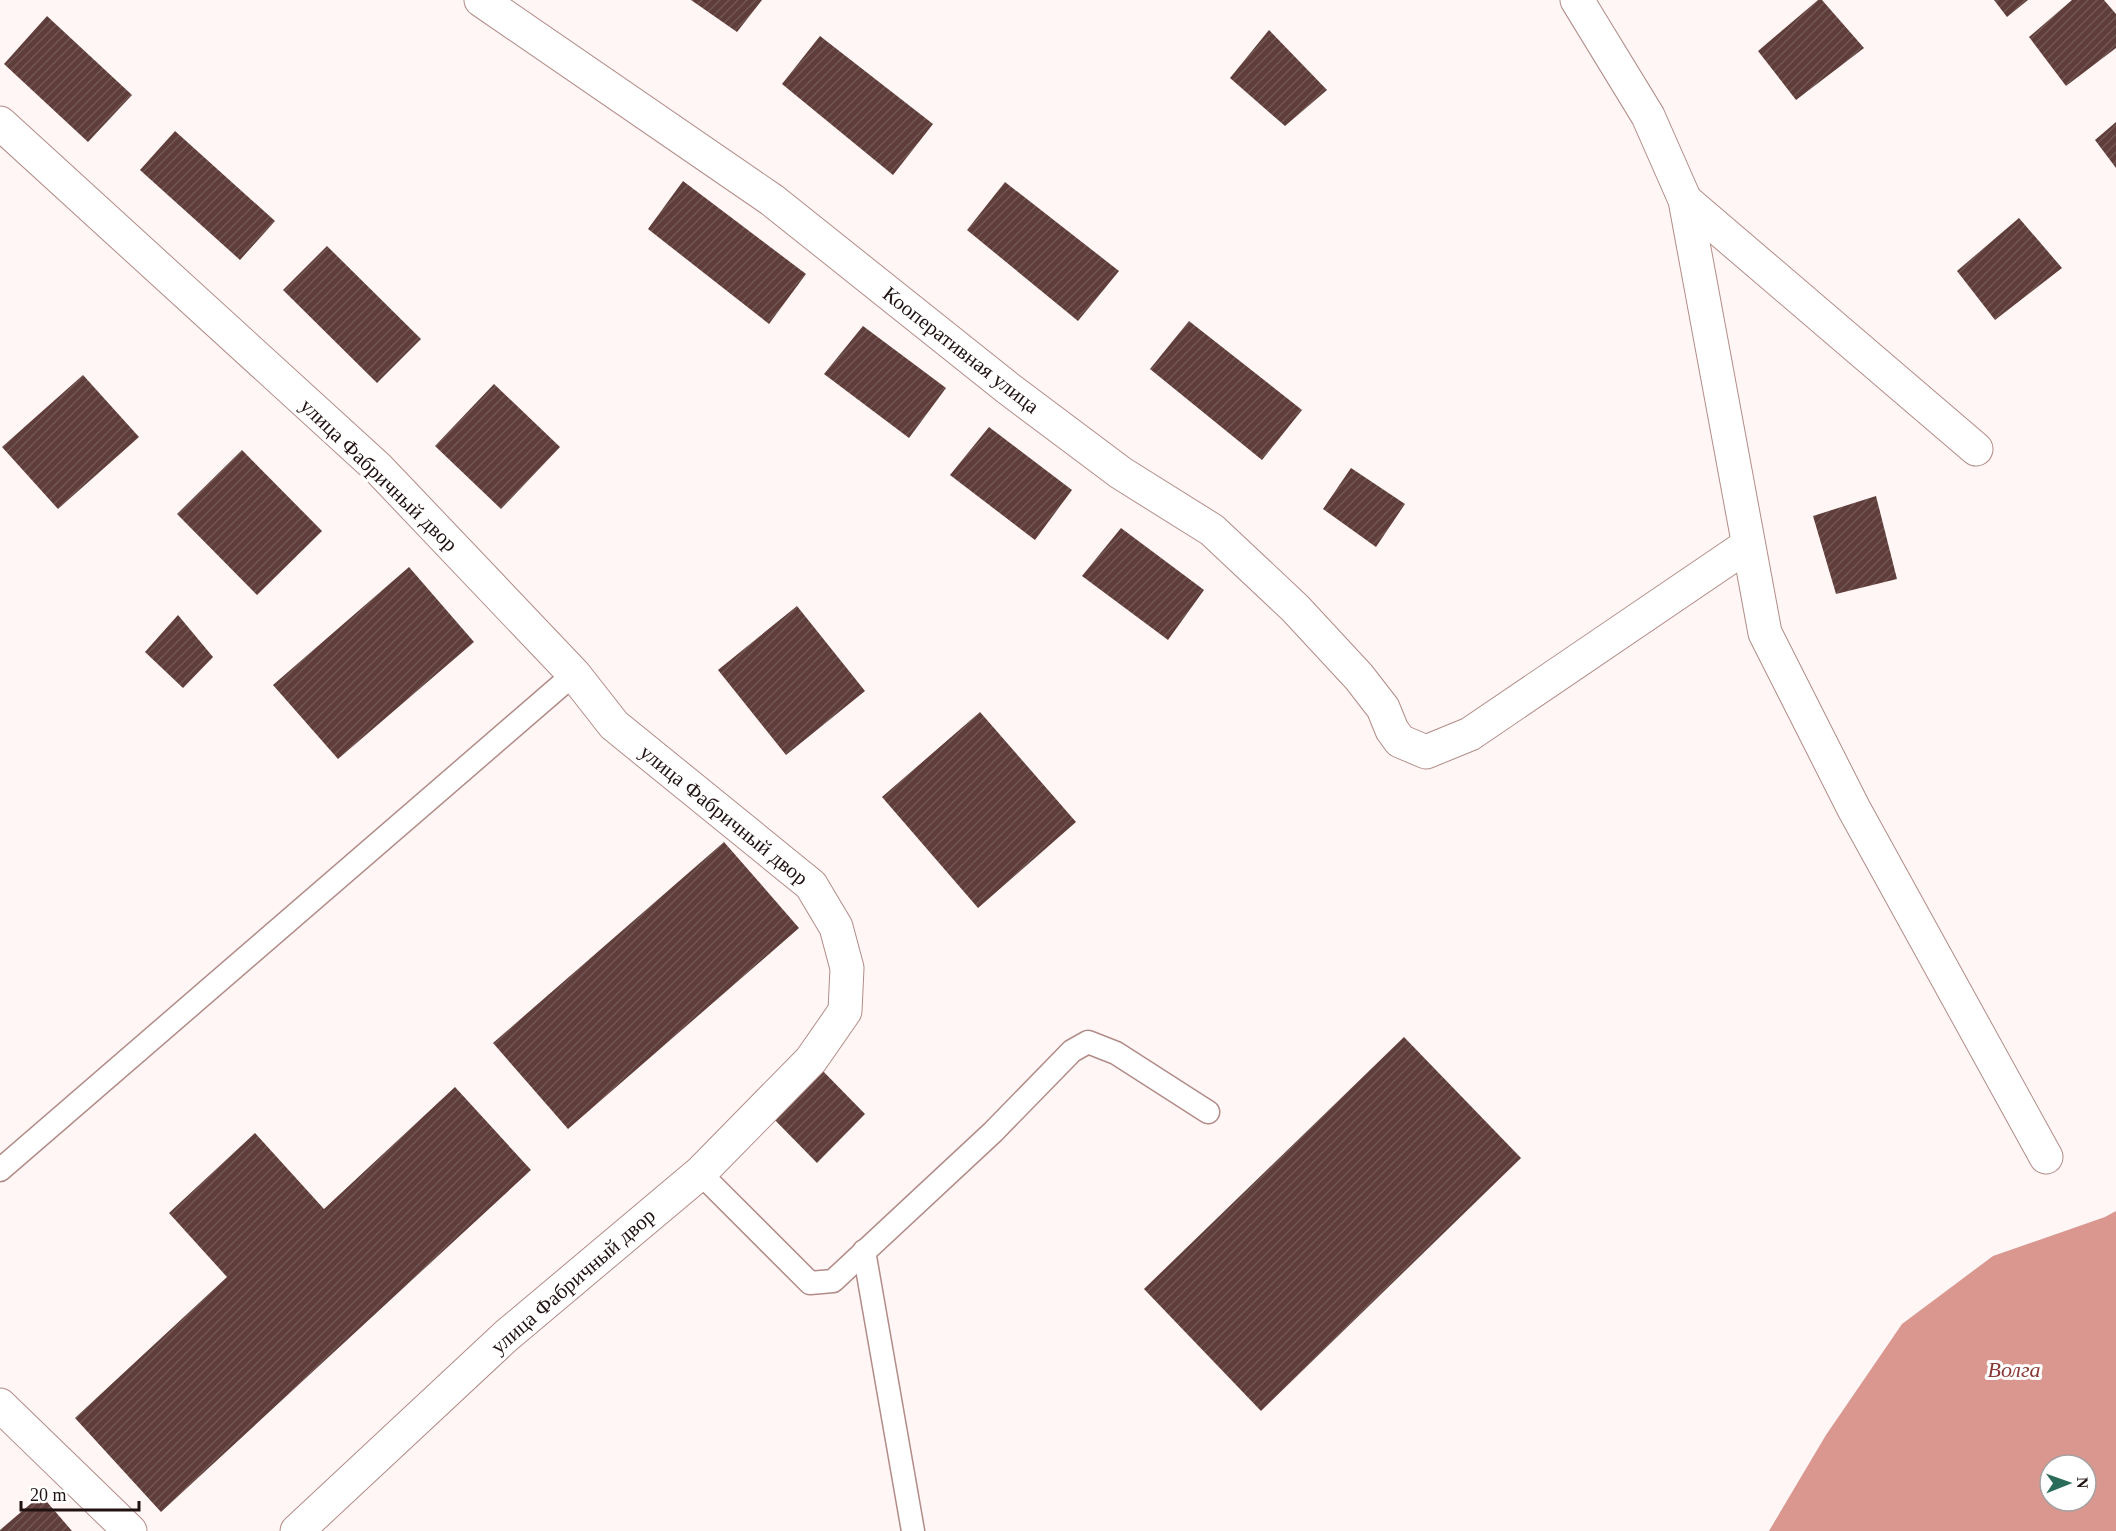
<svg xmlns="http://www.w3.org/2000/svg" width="2116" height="1531" font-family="Georgia,serif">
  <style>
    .water { fill: #d99790; fill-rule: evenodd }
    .building { fill: url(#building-hatch) }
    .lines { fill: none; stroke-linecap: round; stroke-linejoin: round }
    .service-casing { stroke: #b28c88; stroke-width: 25 }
    .minor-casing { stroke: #b28c88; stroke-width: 35 }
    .service { stroke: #fff; stroke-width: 22 }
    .minor { stroke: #fff; stroke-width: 33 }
    .labels { text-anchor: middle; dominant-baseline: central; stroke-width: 6; stroke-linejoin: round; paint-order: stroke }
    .street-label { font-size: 21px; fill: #201211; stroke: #fff }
    .water-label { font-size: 22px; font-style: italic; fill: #893935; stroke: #fff }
  </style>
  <defs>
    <pattern id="building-hatch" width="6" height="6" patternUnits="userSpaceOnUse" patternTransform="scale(1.5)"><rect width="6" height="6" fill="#5e3d3a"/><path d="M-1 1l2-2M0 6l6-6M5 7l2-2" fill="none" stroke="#715653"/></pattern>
  </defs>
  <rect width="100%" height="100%" fill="#fff6f5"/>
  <!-- water -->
  <path class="water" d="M2116,1211v320h-347l57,-96 76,-111 91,-68 112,-39zM2050,1465h36v36h-36z"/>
  <!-- building -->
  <g class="building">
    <polygon points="691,0 762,0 737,32"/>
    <polygon points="1818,0 1822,0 1864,48 1796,100 1758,51"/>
    <polygon points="1994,0 2028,0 2007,17"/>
    <polygon points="2072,0 2104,0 2116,14 2116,48 2066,86 2029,37"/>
    <polygon points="47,16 132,95 88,142 4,64"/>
    <polygon points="1269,30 1327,90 1285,126 1230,78"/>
    <polygon points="820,36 933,124 893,175 782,84"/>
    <polygon points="2116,122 2116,168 2095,140"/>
    <polygon points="175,131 275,221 240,260 140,170"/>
    <polygon points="683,181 806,274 769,324 648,229"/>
    <polygon points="1005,182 1119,271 1078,321 967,230"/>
    <polygon points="2019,218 2062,268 1995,320 1957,271"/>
    <polygon points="327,246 421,339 377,383 283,290"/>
    <polygon points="1189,321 1302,410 1262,460 1150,369"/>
    <polygon points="863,326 946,388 909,438 824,374"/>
    <polygon points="83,375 139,437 58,509 2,447"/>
    <polygon points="494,384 560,447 501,509 435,446"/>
    <polygon points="989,427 1072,490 1035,540 950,475"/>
    <polygon points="242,450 322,531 257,595 177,514"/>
    <polygon points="1351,468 1405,504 1376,547 1323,509"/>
    <polygon points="1876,496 1897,579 1836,594 1813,516"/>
    <polygon points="1121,528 1204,590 1168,640 1082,576"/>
    <polygon points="409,567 474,642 338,759 273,685"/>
    <polygon points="797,606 865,691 786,755 718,670"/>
    <polygon points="178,615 213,657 183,688 145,652"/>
    <polygon points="980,712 1076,822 978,908 882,797"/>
    <polygon points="724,842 799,928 568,1129 493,1043"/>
    <polygon points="1404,1037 1521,1158 1261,1411 1144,1289"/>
    <polygon points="818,1066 865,1114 817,1163 769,1114"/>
    <polygon points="455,1087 531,1170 161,1512 75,1418 227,1277 169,1213 255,1133 324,1209"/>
    <polygon points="41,1495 72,1531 0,1531 0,1530"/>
  </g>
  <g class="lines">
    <defs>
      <g id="service">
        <polyline points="0,1170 574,674"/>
        <polyline points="700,1173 810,1283 833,1281 993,1132 1072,1051 1088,1042 1116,1053 1208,1112"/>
        <polyline points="864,1251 913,1531"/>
      </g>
      <g id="minor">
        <polyline points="481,0 772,200 1009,389 1121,473 1212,530 1295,608 1359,677 1383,708 1392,730 1400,741 1426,752 1470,734 1748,545"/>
        <polyline points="1577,0 1648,116 1685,200 1765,633 1854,809 2046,1157"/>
        <polyline points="0,123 379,469 574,674 614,725 811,885 836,927 847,968 845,1011 811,1060 700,1173 506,1336 297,1531"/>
        <polyline points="1685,200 1976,449"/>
        <polyline points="0,1405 130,1531"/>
      </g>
    </defs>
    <!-- service casing -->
    <use href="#service" class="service-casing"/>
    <!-- minor casing -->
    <use href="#minor" class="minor-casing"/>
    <!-- service -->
    <use href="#service" class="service"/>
    <!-- minor -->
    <use href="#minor" class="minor"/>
  </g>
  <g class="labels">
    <!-- street labels -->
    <g class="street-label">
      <text transform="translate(961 350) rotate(38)">Кооперативная улица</text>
      <text transform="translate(379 475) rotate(44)">улица Фабричный двор</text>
      <text transform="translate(724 815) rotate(39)">улица Фабричный двор</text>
      <text transform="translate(573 1281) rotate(-41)">улица Фабричный двор</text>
    </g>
    <!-- water labels -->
    <g class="water-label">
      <text x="2014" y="1369">Волга</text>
    </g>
  </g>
  <!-- north arrow -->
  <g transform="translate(2068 1483) rotate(89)"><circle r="28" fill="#ffffff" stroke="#a6a0a0" stroke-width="1.5"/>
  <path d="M0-4.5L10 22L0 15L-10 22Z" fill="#2b6b59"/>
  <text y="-9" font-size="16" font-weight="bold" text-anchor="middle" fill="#201211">N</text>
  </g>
  <!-- scale -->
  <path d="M21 1501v9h118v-9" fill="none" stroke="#201211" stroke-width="3"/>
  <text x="30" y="1501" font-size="18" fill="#201211" stroke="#ffffff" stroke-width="4.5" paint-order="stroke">20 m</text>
</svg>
